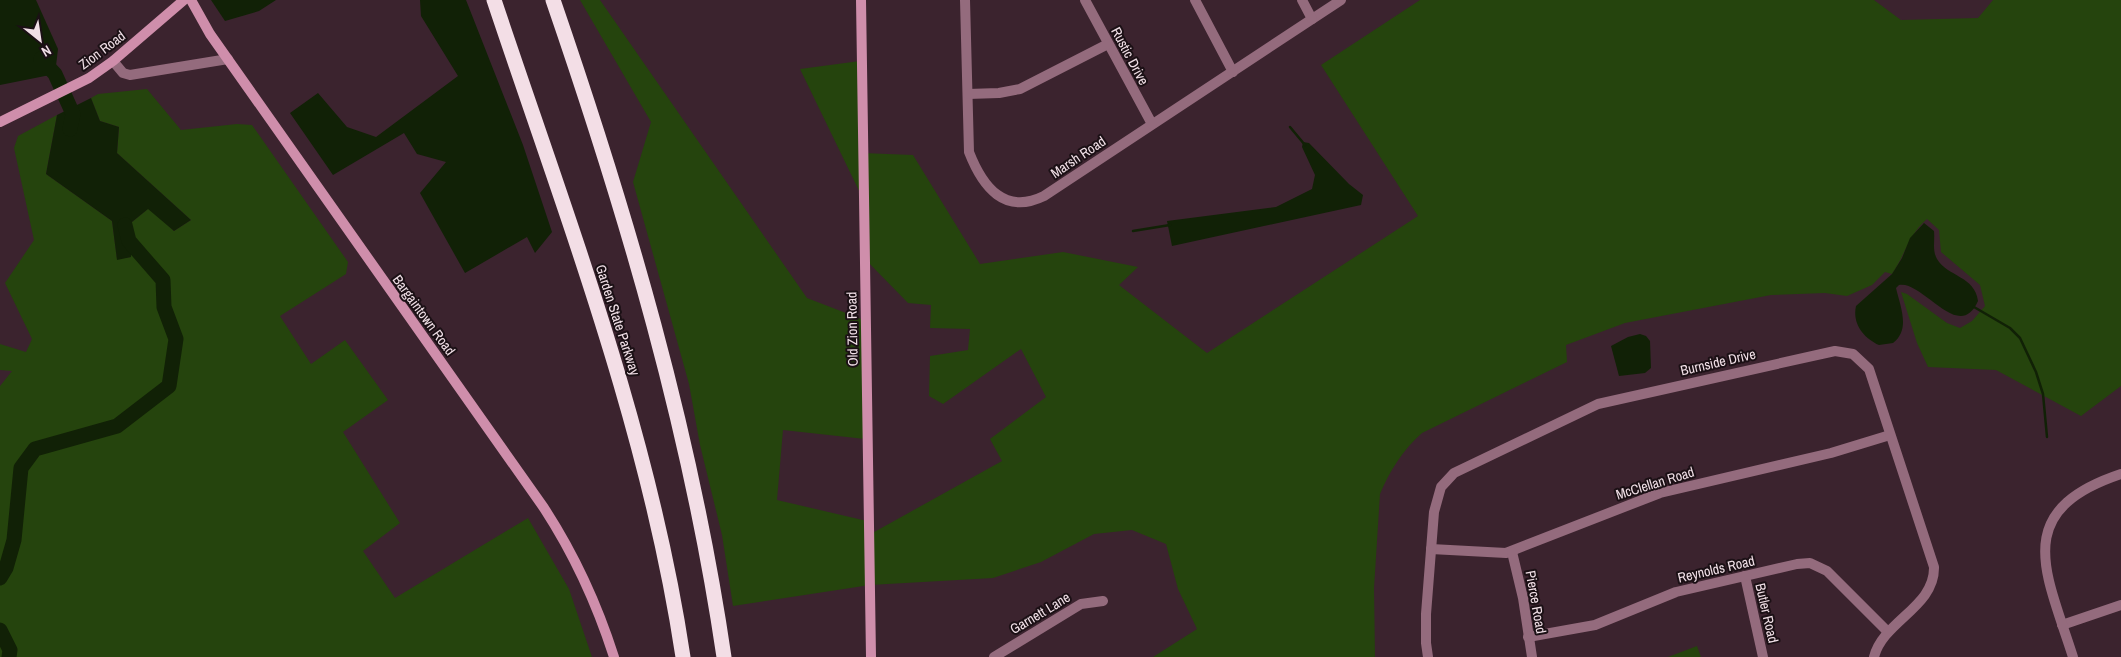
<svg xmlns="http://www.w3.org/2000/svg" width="2121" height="657" font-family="'Archivo Narrow',sans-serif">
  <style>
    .green { fill: #25440d }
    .water { fill: #112106 }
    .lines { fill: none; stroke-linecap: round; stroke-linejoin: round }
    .stream { stroke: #112106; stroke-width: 2.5 }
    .river { stroke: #112106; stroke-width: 15 }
    .street { stroke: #946b7d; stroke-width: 10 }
    .secondary { stroke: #cf8eab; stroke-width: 10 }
    .highway { stroke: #f3dee6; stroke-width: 15 }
    .labels { text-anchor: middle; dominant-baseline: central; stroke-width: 4; stroke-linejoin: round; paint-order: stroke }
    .street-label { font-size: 14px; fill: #f0dfe6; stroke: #1b1015 }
  </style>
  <rect width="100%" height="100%" fill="#3b232e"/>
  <!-- green -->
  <g class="green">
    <path d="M580,0h20l207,298 57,22 1,119 -82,-9 -6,70 90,21v15l135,-75 -12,-22 56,-42 -25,-48 -78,55 -14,-8 1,-40 38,-6 2,-21 -40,-1 1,-23 -23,-2 -44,-45 -1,-59 -63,-130 60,-8 2,92 51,2 67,109 83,-12 75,15 -19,18 88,68 211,-137 -97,-151 99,-65h454l27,20 77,-2 15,-18h128v386l-40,30 -85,-46 -68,-3 -11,-24 -16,-51 6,2 40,29 13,5 12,-7 13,-15 -5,-21 -39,-33 -2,-22 -12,-11c-18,15 -22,36 -35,55l-7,-2 -13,13 -25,11 -22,-3 -54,2 -146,28 -59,22 1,17 -145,71c-19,17 -32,37 -42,61l-6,94 1,69h-222l44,-28 -19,-40 -12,-45 -34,-14 -38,4 -53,28 -48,16 -123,7 -137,21 -11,-71 -22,-90 -11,-61 -56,-202 18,-60z"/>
    <polygon points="147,89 181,130 237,124 252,125 348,262 346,274 280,316 311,364 345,340 388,400 343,432 400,523 363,551 395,598 528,518 569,589 592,657 0,657 0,386 12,371 0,370 0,344 26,352 32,339 5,283 34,240 14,148 18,136 57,115 46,174 112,221 117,259 131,257 132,222 149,208 174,231 191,220 117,153 119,127 100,121 91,98 98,94"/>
    <polygon points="1697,646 1701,657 1668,657"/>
  </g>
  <!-- water -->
  <g class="water">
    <polygon points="0,0 36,0 58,49 55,74 0,85"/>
    <polygon points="211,0 276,0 259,11 225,21"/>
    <polygon points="420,0 466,0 523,145 552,232 535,253 527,237 465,273 420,193 446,162 417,154 404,133 333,175 290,113 318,93 347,127 376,137 458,76 421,16"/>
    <polygon points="91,98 100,121 119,127 117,153 191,220 174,231 148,209 132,222 131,257 117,260 112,221 46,174 57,115"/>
    <polygon points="1303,142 1309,143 1349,184 1363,195 1361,205 1172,246 1167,221 1276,207 1312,189 1315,175 1302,147"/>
    <path d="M1924,223l10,8c1,10 -2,19 3,28 11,18 38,17 41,42 -19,43 -55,-21 -79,-16l-3,3c4,18 15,41 -3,55l-14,2c-15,-7 -27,-21 -23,-39l36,-32 10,-16 8,-20z"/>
    <polygon points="1640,334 1646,336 1650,341 1651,368 1645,373 1619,376 1611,346 1628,337"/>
  </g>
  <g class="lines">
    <!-- stream -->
    <g class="stream">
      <polyline points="1290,127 1305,145"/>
      <polyline points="1133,231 1170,225"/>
      <polyline points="1974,307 2010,328 2020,338 2036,372 2043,394 2047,437"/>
    </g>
    <!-- river -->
    <g class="river">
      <polyline points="41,59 55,74 73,114 70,129"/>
      <polyline points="0,578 6,568 14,540 21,468 35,449 117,426 169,386 176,339 164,307 163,280 129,241 125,225"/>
      <polyline points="0,630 10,650 9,657"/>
    </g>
    <!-- street -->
    <g class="street">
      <path d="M965,0l4,152c14,36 36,63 75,44l297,-196"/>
      <polyline points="1085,0 1152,124"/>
      <polyline points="1195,0 1233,72"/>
      <polyline points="1302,0 1312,19"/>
      <polyline points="113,61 123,73 130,75 228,59"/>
      <polyline points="968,94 999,93 1020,89 1108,44"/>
      <polyline points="1431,549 1506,553 1660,493 1831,453 1890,435"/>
      <polyline points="1512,552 1523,598 1532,657"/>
      <polyline points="1745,576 1763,657"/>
      <polyline points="2062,625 2121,605"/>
      <polyline points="1528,637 1595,625 1676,592 1797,564 1810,563 1827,571 1888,632"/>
      <polyline points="994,657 1081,604 1103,601"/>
      <path d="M1428,657l-2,-14v-29l8,-102 7,-25 13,-14 144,-69 237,-53 18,3 16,15 65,198c1,40 -51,54 -60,90"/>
      <path d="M2073,657c-27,-85 -63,-146 48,-183"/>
    </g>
    <!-- secondary -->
    <g class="secondary">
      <path d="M191,0l19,34 334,474c30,46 53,96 70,149"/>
      <polyline points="861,0 871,657"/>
      <polyline points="0,122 89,78 113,61 184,0"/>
    </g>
    <!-- highway -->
    <g class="highway">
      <path d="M494,0c72,216 155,430 189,657"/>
      <path d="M553,0c74,215 138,432 171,657"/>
    </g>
  </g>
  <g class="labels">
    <!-- street labels -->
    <g class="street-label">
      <text transform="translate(102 50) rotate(-37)">Zion Road</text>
      <text transform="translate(1130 56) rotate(62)">Rustic Drive</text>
      <text transform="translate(1078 157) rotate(-34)">Marsh Road</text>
      <text transform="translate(424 315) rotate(54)">Bargaintown Road</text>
      <text transform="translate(618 320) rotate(72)">Garden State Parkway</text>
      <text transform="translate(852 329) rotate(-91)">Old Zion Road</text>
      <text transform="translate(1718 362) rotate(-13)">Burnside Drive</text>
      <text transform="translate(1655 483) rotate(-17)">McClellan Road</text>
      <text transform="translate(1716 569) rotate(-13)">Reynolds Road</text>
      <text transform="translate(1536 602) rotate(80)">Pierce Road</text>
      <text transform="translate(1040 613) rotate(-31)">Garnett Lane</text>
      <text transform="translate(1767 613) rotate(77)">Butler Road</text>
    </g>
  </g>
  <!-- north arrow -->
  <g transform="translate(40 40) rotate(150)" stroke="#1b1015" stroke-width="4" paint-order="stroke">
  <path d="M0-4L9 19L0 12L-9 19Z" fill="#f0dfe6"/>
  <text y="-8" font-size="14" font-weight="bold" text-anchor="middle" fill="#f0dfe6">N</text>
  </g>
</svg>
